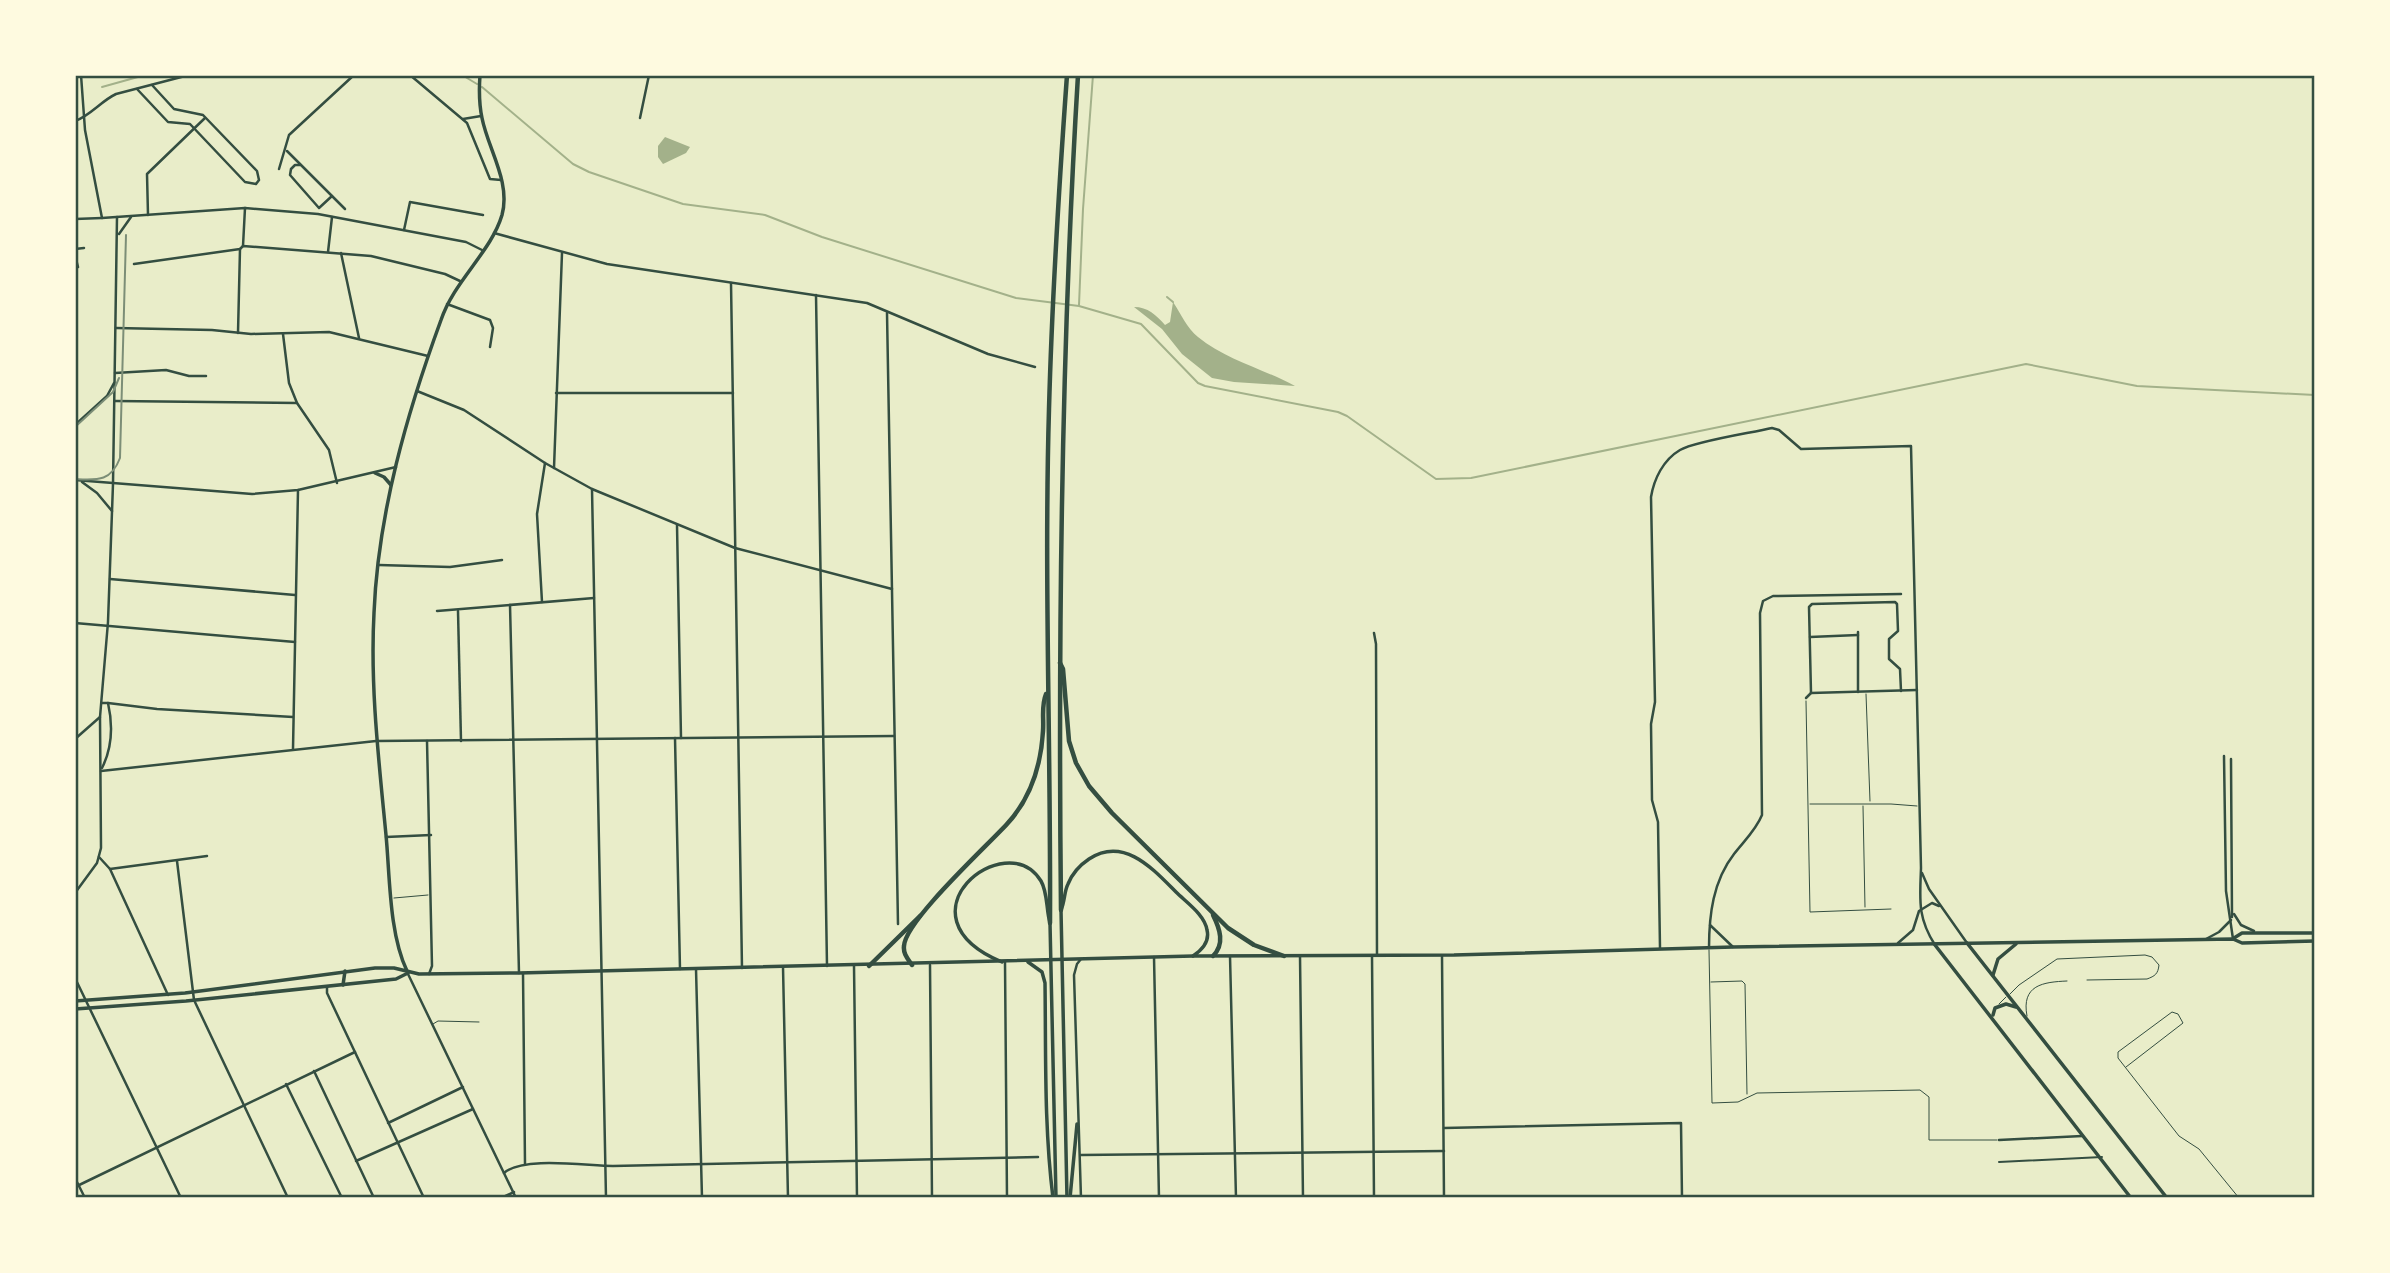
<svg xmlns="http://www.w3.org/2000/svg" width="2390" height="1273" font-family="'Fira Sans',sans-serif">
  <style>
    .water { fill: #a3b18a }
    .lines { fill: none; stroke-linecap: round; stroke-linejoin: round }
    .stream { stroke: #a3b18a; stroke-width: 2 }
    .service { stroke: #344e41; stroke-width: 1 }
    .pedestrian { stroke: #344e41; stroke-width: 2 }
    .minor { stroke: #344e41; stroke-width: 2.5 }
    .tertiary { stroke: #344e41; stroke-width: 2.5 }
    .secondary { stroke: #344e41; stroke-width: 3.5 }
    .primary { stroke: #344e41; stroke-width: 3.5 }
    .motorway { stroke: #344e41; stroke-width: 4.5 }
    .tram { stroke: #7c8e77; stroke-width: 2 }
    .neatline { fill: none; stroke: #344e41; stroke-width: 2.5 }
  </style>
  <rect width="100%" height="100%" fill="#e9edc9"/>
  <!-- water -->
  <g class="water">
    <polygon points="665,137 690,147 686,153 663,164 658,157 658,146"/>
    <path d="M1173,302c8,12 14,26 25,35 28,23 66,32 97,49l-61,-4 -22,-4 -30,-24 -20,-25 -28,-22c14,0 22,8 31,18l5,-3z"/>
  </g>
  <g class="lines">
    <!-- stream -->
    <g class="stream">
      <polyline points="462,75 477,84"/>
      <polyline points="102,87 145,75"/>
      <polyline points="482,87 573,164 589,172 683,204 765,215 822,237 1016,298 1079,306 1141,324 1198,383 1205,386 1338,412 1347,416 1436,479 1471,478 2026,364 2137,386 2315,395"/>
      <polyline points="1167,297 1173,302"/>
      <polyline points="1079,305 1083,209 1093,75"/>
    </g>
    <!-- service -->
    <g class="service">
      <polyline points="1866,694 1870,801"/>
      <polyline points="1806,701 1810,912 1891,909"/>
      <polyline points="1810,804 1891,804 1917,806"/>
      <polyline points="1863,806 1865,907"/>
      <polyline points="394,898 428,895"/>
      <polyline points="1709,950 1712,1103 1738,1102 1757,1093 1920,1090 1929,1097 1929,1140 1997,1140"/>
      <polyline points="1711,982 1742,981 1745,984 1747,1094"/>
      <path d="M2010,994l9,-9 38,-26 88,-4 7,2 7,8c-1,9 -4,11 -12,14l-60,1"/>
      <polyline points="1999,1004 2006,997"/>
      <path d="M2027,1016c-6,-31 16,-34 40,-35"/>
      <polyline points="433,1024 438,1021 479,1022"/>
      <polyline points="2126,1067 2183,1023 2178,1014 2172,1012 2118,1052 2118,1058 2179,1136 2199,1149 2239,1198"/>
    </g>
    <!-- pedestrian -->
    <polyline class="pedestrian" points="1999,1162 2102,1157"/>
    <!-- minor -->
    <g class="minor">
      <polyline points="410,75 467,123 490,179 501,180"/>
      <polyline points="137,89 168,122 190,124 245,182 256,184 259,180 257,171 203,115 174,109 152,85"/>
      <polyline points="640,118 649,75"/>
      <polyline points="463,119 481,116"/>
      <path d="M75,121c15,-5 26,-20 41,-27l73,-19"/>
      <polyline points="287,151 345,209"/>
      <polyline points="300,165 295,165 291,169 290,175 319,208 332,196"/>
      <polyline points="279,169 289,135 354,75"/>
      <polyline points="148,215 147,174 205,118"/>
      <polyline points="75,219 102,218"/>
      <polyline points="404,230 410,202 483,215"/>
      <polyline points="494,233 607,264 867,303 988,354 1035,367"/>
      <polyline points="243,246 245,208"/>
      <polyline points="75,249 84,248"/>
      <polyline points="328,252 332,217"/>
      <polyline points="341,253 359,338"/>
      <polyline points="75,255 78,267"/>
      <polyline points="134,264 240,249 243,246 371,256 445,274 460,281"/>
      <polyline points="731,283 742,968"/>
      <polyline points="816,295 827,966"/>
      <polyline points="447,304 490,320 493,328 490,347"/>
      <polyline points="887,313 898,924"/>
      <polyline points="116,328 212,330 251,334 329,332 428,356"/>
      <polyline points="238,333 240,249"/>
      <polyline points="283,334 289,383 297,403 329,450 337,483"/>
      <polyline points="115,373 166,370 189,376 206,376"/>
      <polyline points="417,391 464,410 545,463 592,489 735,548 892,589"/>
      <polyline points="556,393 733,393"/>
      <polyline points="115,401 297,403"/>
      <polyline points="75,425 107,396 114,383"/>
      <polyline points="554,468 562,253"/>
      <polyline points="592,489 606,1198"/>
      <polyline points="677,525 681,738"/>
      <polyline points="379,565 450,567 502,560"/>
      <polyline points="110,579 295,595"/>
      <polyline points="542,602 537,514 545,463"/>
      <polyline points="510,605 519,973"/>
      <polyline points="437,611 594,598"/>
      <polyline points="458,611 461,741"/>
      <polyline points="75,623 295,642"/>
      <polyline points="1858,632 1858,692"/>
      <polyline points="1374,633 1376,644 1377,955"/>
      <polyline points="1810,637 1858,635"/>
      <polyline points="1811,693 1809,607 1812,604 1895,602 1897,604 1898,631 1889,639 1889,659 1900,669 1901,691"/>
      <polyline points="1806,698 1811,693 1917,690"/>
      <polyline points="108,703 157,709 293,717"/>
      <polyline points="675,738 680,969"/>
      <polyline points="377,741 894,736"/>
      <polyline points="427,741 432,966 429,974"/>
      <polyline points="293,749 298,490"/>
      <polyline points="2224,756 2226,891 2233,939"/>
      <polyline points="2231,759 2232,917"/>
      <polyline points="386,837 431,835"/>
      <polyline points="99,857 110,869 207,856"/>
      <polyline points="177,861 194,1000 288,1198"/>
      <polyline points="110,869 168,995"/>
      <polyline points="1922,873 1929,889 1967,943"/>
      <polyline points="2234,914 2241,925 2254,931"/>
      <polyline points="1710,925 1733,947"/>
      <polyline points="2206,939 2219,932 2231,920"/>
      <polyline points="1898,943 1913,930 1919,911 1932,903 1939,906"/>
      <path d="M1660,948l-2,-126 -6,-22 -1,-76 4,-22 -4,-205c3,-18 12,-37 29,-47 16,-9 71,-17 92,-22l7,2 22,19 110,-3 10,422c-1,31 -4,49 14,77"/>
      <path d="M1709,948c0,-33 4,-67 25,-94 10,-13 22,-24 28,-39l-2,-202 3,-12 10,-5 128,-2"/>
      <polyline points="1230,956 1236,1198"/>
      <polyline points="1300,956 1303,1198"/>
      <polyline points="1372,956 1374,1198"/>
      <polyline points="1154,957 1159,1198"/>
      <polyline points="1081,959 1077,964 1074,975 1081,1198"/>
      <polyline points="1005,962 1007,1198"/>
      <polyline points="930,965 932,1198"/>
      <polyline points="854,966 857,1198"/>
      <polyline points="783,967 788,1198"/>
      <polyline points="696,969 702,1198"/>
      <polyline points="523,973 525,1164"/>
      <polyline points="75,978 181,1198"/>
      <polyline points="327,987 327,993 424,1198"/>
      <polyline points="314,1071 374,1198"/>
      <polyline points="286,1084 342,1198"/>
      <polyline points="388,1123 463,1087"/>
      <polyline points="1444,1128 1681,1123 1682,1198"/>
      <polyline points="1999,1140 2082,1136"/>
      <polyline points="1081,1155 1444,1151"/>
      <polyline points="356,1161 473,1109"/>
      <path d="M504,1173c19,-17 83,-7 109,-7 142,-3 283,-6 425,-9"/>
      <polyline points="75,1178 85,1198"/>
      <polyline points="75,1187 355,1052"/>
      <polyline points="501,1198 514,1192"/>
    </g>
    <!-- tertiary -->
    <g class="tertiary">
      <polyline points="81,75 85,130 102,218 245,208 318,214 466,242 482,250"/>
      <polyline points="119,234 131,217"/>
      <polyline points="75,480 252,494 298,490 396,467"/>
      <polyline points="82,482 97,493 112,511"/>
      <path d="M102,703h6c5,22 4,45 -6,65"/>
      <polyline points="75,739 100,717"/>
      <polyline points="101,771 376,741"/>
      <polyline points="75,893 97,863 101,848 100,717 108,622 113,484 117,217"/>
      <polyline points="1442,956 1444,1198"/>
      <polyline points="408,974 516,1198"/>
    </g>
    <!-- secondary -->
    <g class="secondary">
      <polyline points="375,473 384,477 391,485"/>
      <polyline points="2234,938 2242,933 2315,933"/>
      <polyline points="1967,943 2167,1198"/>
      <polyline points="1935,945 2131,1198"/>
      <path d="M407,971c-18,-38 -17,-94 -21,-136 -7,-73 -16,-148 -12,-222 4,-100 33,-200 67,-293 13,-39 50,-68 61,-105 9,-33 -14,-66 -20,-97 -3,-14 -3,-29 -2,-43"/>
      <polyline points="1993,975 1998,959 2016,944"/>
      <polyline points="343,985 345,971"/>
      <polyline points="75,1001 185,993 375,968 394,968 419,974 519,973 1193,956 1454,955 1733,947 2233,939 2242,943 2315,941"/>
      <polyline points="75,1009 186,1001 396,979 408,973"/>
      <polyline points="1993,1015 1995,1008 2006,1004 2016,1007"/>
    </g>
    <!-- primary -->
    <g class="primary">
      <path d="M1002,962c-110,-46 4,-138 39,-81 7,12 5,29 9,42l6,275"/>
      <path d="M1028,962l14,10 3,11c1,72 -1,143 8,215"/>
      <path d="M1067,1198l-6,-288c4,-9 3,-18 7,-26 4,-10 12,-19 21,-25 35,-23 64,10 87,33 10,10 29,23 31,38 3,12 -5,20 -14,26"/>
      <polyline points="1070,1198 1077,1124"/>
    </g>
    <!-- motorway -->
    <g class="motorway">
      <polyline points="1060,663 1063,669 1069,741 1076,763 1089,786 1112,813 1228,928 1254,945 1284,956"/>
      <path d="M1061,910c-3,-279 0,-556 17,-835"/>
      <path d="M1213,915c7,14 12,29 0,41"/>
      <path d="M1050,923c1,-171 -6,-343 -1,-514 3,-111 10,-223 18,-334"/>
      <path d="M912,965c-4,-6 -9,-11 -8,-19 1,-25 83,-100 103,-122 24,-26 34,-58 36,-93 1,-13 -2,-25 3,-37"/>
      <polyline points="869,966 920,916"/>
    </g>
    <!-- tram -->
    <g class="tram">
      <polyline points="75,427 113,392 119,378"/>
      <path d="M75,479c22,1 36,3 45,-21l6,-223"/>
    </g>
  </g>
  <!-- border -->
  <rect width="2390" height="1273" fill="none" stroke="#fefae0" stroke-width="154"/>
  <rect x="77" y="77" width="2236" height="1119" class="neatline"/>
</svg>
